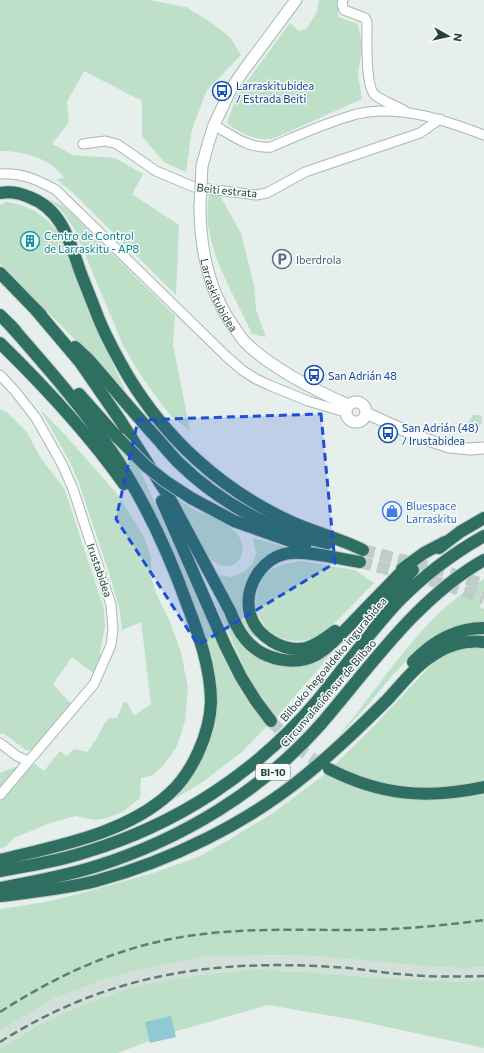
<svg xmlns="http://www.w3.org/2000/svg" width="484" height="1053" font-family="Commissioner,sans-serif">
  <style>
    .built { fill: #d4dfda }
    .green { fill: #bfe0c8 }
    .water { fill: #8ec9d4 }
    .lines { fill: none; stroke-linecap: round; stroke-linejoin: round }
    .motorway-tunnel { stroke: #bfccc8; stroke-width: 12; stroke-dasharray: 12 6; stroke-linecap: butt }
    .minor-casing { stroke: #a8b8b2; stroke-width: 11 }
    .tertiary-casing { stroke: #a8b8b2; stroke-width: 13 }
    .motorway-casing { stroke: #c2cac8; stroke-width: 14 }
    .minor { stroke: #fff; stroke-width: 9 }
    .tertiary { stroke: #fff; stroke-width: 11 }
    .motorway { stroke: #2f6f62; stroke-width: 12 }
    .rail { stroke: #5f7d75; stroke-width: 2.5; stroke-dasharray: 8 4; stroke-linecap: butt }
    .tertiary-bridge-casing { stroke: #a8b8b2; stroke-width: 13; stroke-linecap: butt }
    .motorway-bridge-casing { stroke: #c2cac8; stroke-width: 14; stroke-linecap: butt }
    .tertiary-bridge { stroke: #fff; stroke-width: 11 }
    .motorway-bridge { stroke: #2f6f62; stroke-width: 12 }
    .marked { fill: #1d4ed8; fill-opacity: 0.2; stroke: #1d4ed8; stroke-width: 3; stroke-dasharray: 8 5; stroke-linejoin: round }
    .labels { text-anchor: middle; dominant-baseline: central; stroke-width: 3; stroke-linejoin: round; paint-order: stroke }
    .shield { fill: #f7fbf9; stroke: #637a73; stroke-width: 1 }
    .shield-label { font-size: 10px; font-weight: bold; fill: #24423a }
    .transit-label { font-size: 11px; fill: #164399; stroke: #f7fbf9; text-anchor: start }
    .street-label { font-size: 11px; fill: #24423a; stroke: #f7fbf9 }
    .culture-label { font-size: 11px; fill: #0d838f; stroke: #f7fbf9; text-anchor: start }
    .service-label { font-size: 11px; fill: #4e5e75; stroke: #f7fbf9; text-anchor: start }
    .shop-label { font-size: 11px; fill: #366cbe; stroke: #f7fbf9; text-anchor: start }
  </style>
  <rect width="100%" height="100%" fill="#e6efeb"/>
  <!-- built -->
  <polygon class="built" points="240,955 317,956 434,967 465,968 484,967 484,980 463,982 382,978 307,972 283,972 271,968 225,972 176,978 32,1029 0,1049 0,1031 53,999 97,982 131,971 207,956"/>
  <!-- green -->
  <g class="green">
    <path d="M0,0h148l38,7 23,14 21,16 11,18 -34,35 -15,39 -6,43 -22,-10 -22,-26v-35l-58,-30 -17,31 2,20 -17,22 21,11 42,3 28,16 -11,20 47,31 -3,70 -104,-103 -16,-13 8,-1c-11,-19 -43,-28 -64,-27z"/>
    <path d="M319,0h20l-1,5v12l20,7 4,22 -4,29 4,24 -87,39c-16,5 -36,-5 -48,-15l10,-28 53,-72 9,8 8,-3 10,-16z"/>
    <path d="M209,193l10,1 22,39 13,52 2,25 10,27 -14,-3c-15,-34 -37,-67 -43,-104 -3,-12 -1,-25 0,-37z"/>
    <polygon points="48,199 64,206 175,316 173,345 190,431 171,416 159,401 138,371 123,345 74,228 61,210"/>
    <polygon points="7,202 21,205 33,210 46,219 59,233 68,253 90,316 125,390 0,264 0,205"/>
    <polygon points="0,409 8,413 26,431 42,460 64,488 104,609 105,626 100,651 101,655 93,673 72,657 53,684 72,705 34,750 26,750 3,733 0,734"/>
    <polygon points="40,409 67,437 118,495 144,537 151,557 151,577 156,593 170,622 181,652 188,689 185,721 177,746 164,765 153,775 141,778 140,798 124,811 107,818 94,820 76,816 50,823 14,838 5,847 0,848 0,773 20,765 28,769 35,764 44,771 60,751 66,756 74,749 87,752 97,738 104,724 109,718 117,718 124,701 128,704 134,716 151,704 141,622 122,630 120,611 110,576 79,483 70,462"/>
    <polygon points="473,415 479,415 482,417 482,424 470,427 467,430 464,430 463,426 464,424 469,422"/>
    <polygon points="110,436 136,461 216,640 242,693 268,725 242,752 204,781 165,805 186,785 203,756 215,719 216,683 208,644 188,588 164,534 139,485"/>
    <path d="M174,496c7,5 14,10 21,14 12,6 27,10 38,20 22,19 2,49 -21,30 -13,-11 -29,-48 -38,-64z"/>
    <polygon points="253,538 289,548 269,556 244,606 279,651 247,633 214,574 231,577 245,571 252,564 256,555"/>
    <path d="M301,561l54,9 19,13c-17,16 -35,39 -53,51 -33,20 -74,-7 -63,-45 2,-4 4,-11 7,-14 9,-10 23,-12 36,-14z"/>
    <path d="M484,579v17l-4,11 4,2v14l-71,31 -22,23 -24,29 -33,35c48,-55 85,-124 150,-162z"/>
    <polygon points="212,596 242,644 292,665 313,664 335,650 276,718 250,681"/>
    <polygon points="484,633 484,967 465,968 434,967 317,956 272,955 207,956 132,971 97,982 53,999 0,1031 0,909 45,902 82,893 150,874 198,857 232,838 273,813 325,774 375,725 431,665 462,638"/>
    <polygon points="271,968 283,972 307,972 382,978 463,982 484,980 484,1048 355,1020 268,1005 170,1033 118,1053 0,1053 0,1049 32,1029 74,1009 127,989 176,978 225,972"/>
  </g>
  <!-- water -->
  <polygon class="water" points="171,1016 176,1037 150,1043 145,1022"/>
  <g class="lines">
    <!-- motorway-tunnel -->
    <g class="motorway-tunnel">
      <polyline points="363,550 444,571 484,585"/>
      <polyline points="360,562 440,583 484,598"/>
      <path d="M271,721c20,21 32,33 57,47"/>
    </g>
    <defs>
      <g id="minor">
        <path d="M343,0l-1,4 2,6 21,8 2,4c0,14 -2,65 8,73 7,6 22,11 30,16"/>
        <path d="M214,125c19,11 35,24 57,22 28,-12 56,-25 86,-33 42,-10 87,6 127,21"/>
        <polyline points="83,144 105,141 117,144 156,171 194,187 256,195 267,193 305,172 420,133 440,119"/>
        <path d="M0,174c21,-2 38,6 56,16l170,166 16,14 14,9 13,6 39,16 37,11"/>
        <polyline points="0,375 15,391 36,418 62,464 73,489 111,605 113,629 111,645 94,684 0,795"/>
        <polyline points="0,743 17,756 28,761"/>
      </g>
      <g id="tertiary">
        <polyline points="202,166 208,144 214,125 231,89 244,70 296,0"/>
        <path id="s1" d="M200,206c0,44 10,89 36,124 3,4 6,10 11,14 26,25 68,46 101,61"/>
        <circle cx="356" cy="412" r="10"/>
        <polyline points="366,413 419,437 449,447 470,449 484,448"/>
      </g>
      <g id="motorway">
        <path d="M0,193c10,-2 20,0 29,4 33,12 41,45 51,74 6,16 12,30 18,46 8,20 19,40 30,59 38,63 93,113 159,144 25,12 52,18 76,30"/>
        <polyline points="0,273 41,315"/>
        <path d="M36,310l44,52 40,58 49,77 61,114c4,10 8,20 16,29 17,20 49,27 72,14 13,-8 23,-20 34,-31 19,-20 38,-39 57,-59"/>
        <polyline points="0,315 15,330"/>
        <path d="M0,343c45,44 88,90 124,141"/>
        <path d="M75,347l14,13c22,25 43,51 66,76 8,9 16,19 24,27 41,40 94,69 149,80"/>
        <polyline points="79,394 118,438"/>
        <polyline points="191,498 234,521 305,546"/>
        <polyline points="162,501 225,645 241,677 256,701 271,721"/>
        <polyline points="439,548 460,532 484,518"/>
        <polyline points="402,569 424,553 445,542"/>
        <polyline points="370,622 413,570"/>
        <path d="M335,631c-9,7 -18,14 -29,17 -23,5 -50,-12 -56,-34 -7,-26 12,-58 40,-61 21,-2 49,6 70,9"/>
        <path d="M413,662c19,-20 43,-34 71,-34"/>
        <path d="M329,769c53,27 98,30 155,18"/>
        <path d="M0,860c56,-14 126,-26 170,-67 23,-21 40,-60 41,-91 0,-33 -12,-67 -24,-98 -20,-56 -45,-109 -79,-158 -29,-43 -64,-82 -98,-121"/>
        <path d="M0,871c29,-5 58,-10 86,-19 90,-27 170,-79 231,-151 27,-33 52,-68 81,-99 25,-26 54,-48 86,-66"/>
        <path d="M0,888c32,-6 66,-12 97,-22 85,-27 165,-75 224,-142 49,-57 96,-126 163,-164"/>
        <path d="M0,896c32,-4 65,-7 96,-15 74,-20 152,-58 211,-107 28,-23 55,-49 80,-74 15,-16 29,-35 48,-46 15,-10 31,-14 49,-12"/>
      </g>
    </defs>
    <!-- minor casing -->
    <use href="#minor" class="minor-casing"/>
    <!-- tertiary casing -->
    <use href="#tertiary" class="tertiary-casing"/>
    <!-- motorway casing -->
    <use href="#motorway" class="motorway-casing"/>
    <!-- minor -->
    <use href="#minor" class="minor"/>
    <!-- tertiary -->
    <use href="#tertiary" class="tertiary"/>
    <!-- motorway -->
    <use href="#motorway" class="motorway"/>
    <!-- rail -->
    <g class="rail">
      <path d="M0,1012c59,-38 124,-68 195,-77 51,-7 105,-5 157,-5 44,0 88,-4 132,-10"/>
      <path d="M0,1042c106,-67 210,-83 333,-75 22,1 44,5 66,7 28,3 57,3 85,2"/>
    </g>
    <defs>
      <polyline id="tertiary-bridge" points="200,206 202,166"/>
      <polyline id="motorway-bridge" points="118,438 146,466 165,481 191,498"/>
    </defs>
    <!-- tertiary-bridge casing -->
    <use href="#tertiary-bridge" class="tertiary-bridge-casing"/>
    <!-- motorway-bridge casing -->
    <use href="#motorway-bridge" class="motorway-bridge-casing"/>
    <!-- tertiary-bridge -->
    <use href="#tertiary-bridge" class="tertiary-bridge"/>
    <!-- motorway-bridge -->
    <use href="#motorway-bridge" class="motorway-bridge"/>
  </g>
  <!-- marked area -->
  <path class="marked" d="M321,414l14,149 -137,82 -82,-126 22,-99z"/>
  <!-- icons -->
  <defs>
    <symbol id="bus-ring" viewBox="-11 -11 22 22"><circle r="9.5" fill="#f7fbf9" stroke="#1a4fb4" stroke-width="1.5"/><path d="M-5-6H5V4H4V6H2V4H-2V6H-4V4H-5ZM-3.5-4V0h7V-4ZM-3.5 1.2v1.5H-2V1.2ZM2 1.2v1.5H3.5V1.2Z" fill="#1a4fb4"/></symbol>
    <symbol id="building-ring" viewBox="-11 -11 22 22"><circle r="9.5" fill="#f7fbf9" stroke="#0f9aa8" stroke-width="1.5"/><path d="M-4-6H4V6H1V3H-1V6H-4ZM-2.5-4.3h1.7v1.8h-1.7ZM.8-4.3h1.7v1.8H.8ZM-2.5-1h1.7V.8h-1.7ZM.8-1h1.7V.8H.8Z" fill="#0f9aa8"/></symbol>
    <symbol id="parking-ring" viewBox="-11 -11 22 22"><circle r="9.5" fill="#f7fbf9" stroke="#5c6f8a" stroke-width="1.5"/><path d="M-3.5-5.5H1a3.5 3.5 0 0 1 0 7H-1V5.5H-3.5ZM-1-3.4V-.6H.8a1.4 1.4 0 0 0 0-2.8Z" fill="#5c6f8a"/></symbol>
    <symbol id="shop-ring" viewBox="-11 -11 22 22"><circle r="9.5" fill="#f7fbf9" stroke="#3f7fe0" stroke-width="1.5"/><path d="M-5-2.5h2.3a2.7 3.5 0 0 1 5.4 0H5L5.5 6h-11ZM-1.5-2.5h3a1.5 2.3 0 0 0-3 0Z" fill="#3f7fe0"/></symbol>
  </defs>
  <g fill-rule="evenodd">
    <use href="#bus-ring" x="211" y="80" width="22" height="22"/>
    <use href="#building-ring" x="19" y="230" width="22" height="22"/>
    <use href="#parking-ring" x="271" y="248" width="22" height="22"/>
    <use href="#bus-ring" x="303" y="364" width="22" height="22"/>
    <use href="#bus-ring" x="377" y="422" width="22" height="22"/>
    <use href="#shop-ring" x="381" y="500" width="22" height="22"/>
  </g>
  <g class="labels">
    <!-- shield labels -->
    <rect class="shield" x="256" y="764" width="34" height="16" rx="3"/>
    <g class="shield-label">
      <text x="273" y="772">BI-10</text>
    </g>
    <!-- transit labels -->
    <g class="transit-label">
      <text x="236" y="85">Larraskitubidea<tspan x="236" dy="13">/ Estrada Beiti</tspan></text>
      <text x="328" y="375">San Adrián 48</text>
      <text x="402" y="427">San Adrián (48)<tspan x="402" dy="13">/ Irustabidea</tspan></text>
    </g>
    <!-- street labels -->
    <g class="street-label">
      <text transform="translate(227 190) rotate(6)">Beiti estrata</text>
      <text stroke="none"><textPath href="#s1" startOffset="92">Larraskitubidea</textPath></text>
      <text transform="translate(100 570) rotate(71)">Irustabidea</text>
      <text transform="translate(333 659) rotate(-50)">Bilboko hegoaldeko ingurabidea</text>
      <text transform="translate(328 693) rotate(-49)">Circunvalación sur de Bilbao</text>
    </g>
    <!-- culture labels -->
    <g class="culture-label">
      <text x="44" y="235">Centro de Control<tspan x="44" dy="13">de Larraskitu - AP8</tspan></text>
    </g>
    <!-- service labels -->
    <g class="service-label">
      <text x="296" y="259">Iberdrola</text>
    </g>
    <!-- shop labels -->
    <g class="shop-label">
      <text x="406" y="505">Bluespace<tspan x="406" dy="13">Larraskitu</tspan></text>
    </g>
  </g>
  <!-- north arrow -->
  <g transform="translate(448 36) rotate(98)" stroke="#f7fbf9" stroke-width="3" paint-order="stroke">
  <path d="M0-3L7 15L0 10L-7 15Z" fill="#24423a"/>
  <text y="-6" font-size="11" font-weight="bold" text-anchor="middle" fill="#24423a">N</text>
  </g>
</svg>
